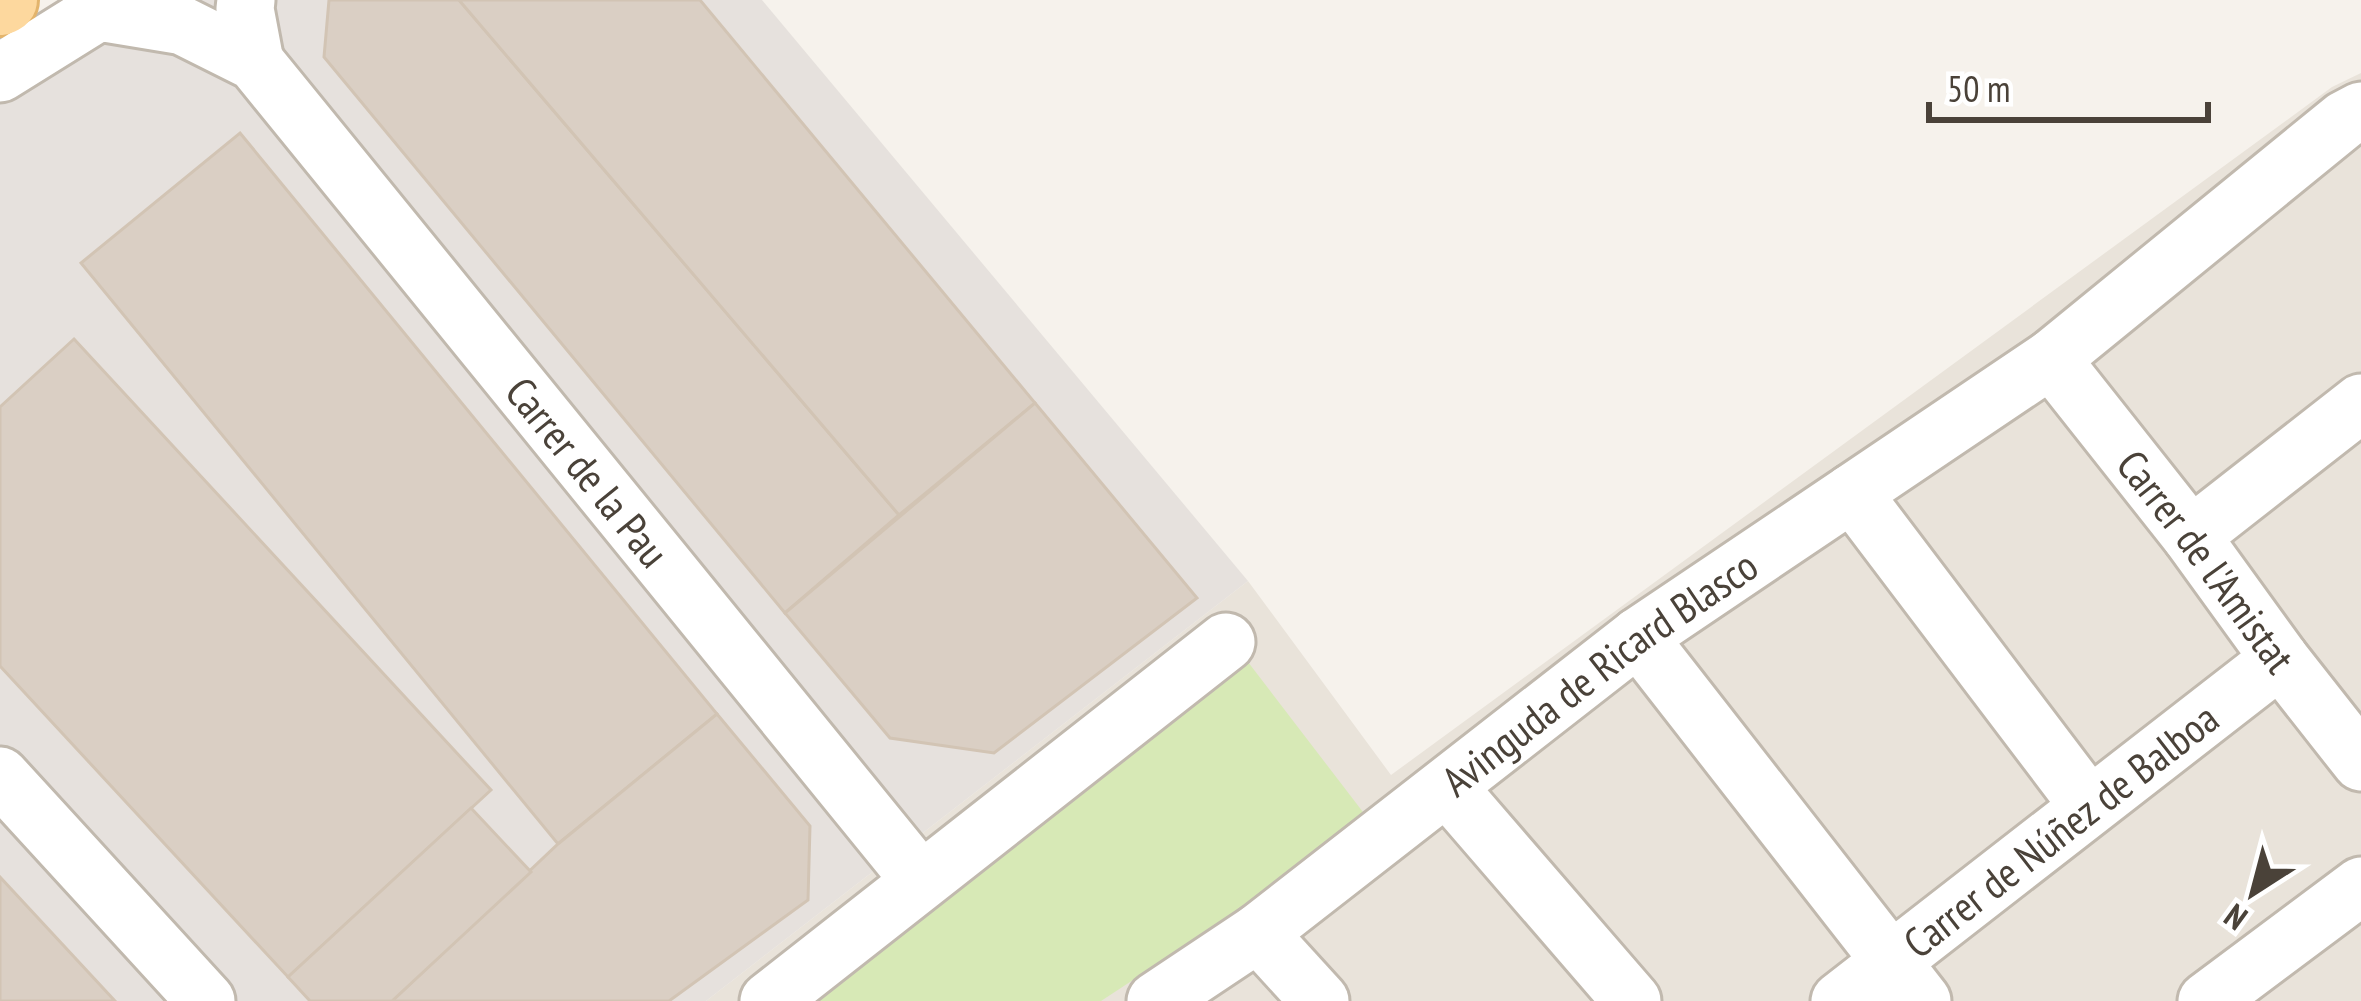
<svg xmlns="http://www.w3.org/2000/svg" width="2361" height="1001" font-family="'PT Sans Narrow',sans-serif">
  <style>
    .residential { fill: #e9e3da }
    .industrial { fill: #e6e1dd }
    .green { fill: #d7e9b6 }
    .building { fill: #dacfc4; stroke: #d2c4b4; stroke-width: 3 }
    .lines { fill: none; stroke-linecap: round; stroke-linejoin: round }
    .minor-casing { stroke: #c1b9ae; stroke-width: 63 }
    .major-casing { stroke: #e3b46c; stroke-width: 72 }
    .minor { stroke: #fff; stroke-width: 57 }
    .major { stroke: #fdd89e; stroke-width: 66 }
    .labels { text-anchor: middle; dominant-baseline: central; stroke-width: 12; stroke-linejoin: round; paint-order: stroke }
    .street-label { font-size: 42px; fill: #4a4239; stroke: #fff }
  </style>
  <rect width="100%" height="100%" fill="#f6f2ec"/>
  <!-- residential -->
  <polygon class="residential" points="2361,73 2361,1001 706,1001 1248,581 1391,775 2332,87"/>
  <!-- industrial -->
  <polygon class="industrial" points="161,0 762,0 1248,581 706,1001 0,1001 0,98"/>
  <!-- green -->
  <polygon class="green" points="1248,662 1366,816 1217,925 1101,1001 813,1001"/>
  <!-- building -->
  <g class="building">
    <polygon points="329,0 459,0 899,515 785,613 324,57"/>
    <polygon points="459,0 700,0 1035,403 899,515"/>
    <polygon points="240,133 717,714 558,844 81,263"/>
    <polygon points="74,339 491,790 288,977 0,666 0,407"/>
    <polygon points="1035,403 1197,598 994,753 890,738 785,613"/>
    <polygon points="717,714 810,826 808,900 669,1001 392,1001 558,844"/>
    <polygon points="471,808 531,872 392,1001 310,1001 288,977"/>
    <polygon points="0,877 115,1001 0,1001"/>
  </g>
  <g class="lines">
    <defs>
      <g id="minor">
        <polyline points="246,0 245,9 255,62"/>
        <path id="s1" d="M0,73l98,-61 85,14 72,36 666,819"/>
        <path id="s2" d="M2051,359l140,177 89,123 81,103"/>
        <polyline points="1852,493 2089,806"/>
        <polyline points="2191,536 2361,403"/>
        <polyline points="1638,637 1922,1001"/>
        <polyline points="0,776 206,1001"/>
        <polyline points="1448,788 1632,1001"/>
        <polyline points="1258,933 1320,1001"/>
        <polyline points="769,1001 1226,642"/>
        <path id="s3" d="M1156,1001l102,-68 380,-296 413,-278 293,-239 17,-9"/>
        <path id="s4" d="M1840,1001l440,-342"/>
        <polyline points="2207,1001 2361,886"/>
      </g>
      <polyline id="major" points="0,2 4,0"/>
    </defs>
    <!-- minor casing -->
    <use href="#minor" class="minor-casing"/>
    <!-- major casing -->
    <use href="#major" class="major-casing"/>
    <!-- minor -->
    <use href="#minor" class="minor"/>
    <!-- major -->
    <use href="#major" class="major"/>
  </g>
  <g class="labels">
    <!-- street labels -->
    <g class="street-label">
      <text stroke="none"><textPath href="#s1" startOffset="810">Carrer de la Pau</textPath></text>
      <text stroke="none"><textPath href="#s2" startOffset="255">Carrer de l'Amistat</textPath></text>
      <text stroke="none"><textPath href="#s3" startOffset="552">Avinguda de Ricard Blasco</textPath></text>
      <text stroke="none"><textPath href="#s4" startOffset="279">Carrer de Núñez de Balboa</textPath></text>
    </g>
  </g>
  <!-- north arrow -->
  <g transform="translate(2253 893) rotate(216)" stroke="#ffffff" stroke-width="9" paint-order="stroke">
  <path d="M0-9L21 45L0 30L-21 45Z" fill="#4a4239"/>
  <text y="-18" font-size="33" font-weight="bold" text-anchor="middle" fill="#4a4239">N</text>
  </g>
  <!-- scale -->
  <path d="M1929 102v18h279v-18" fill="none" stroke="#4a4239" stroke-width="6"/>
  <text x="1947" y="102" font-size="36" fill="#4a4239" stroke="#ffffff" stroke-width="9" paint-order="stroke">50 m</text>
</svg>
